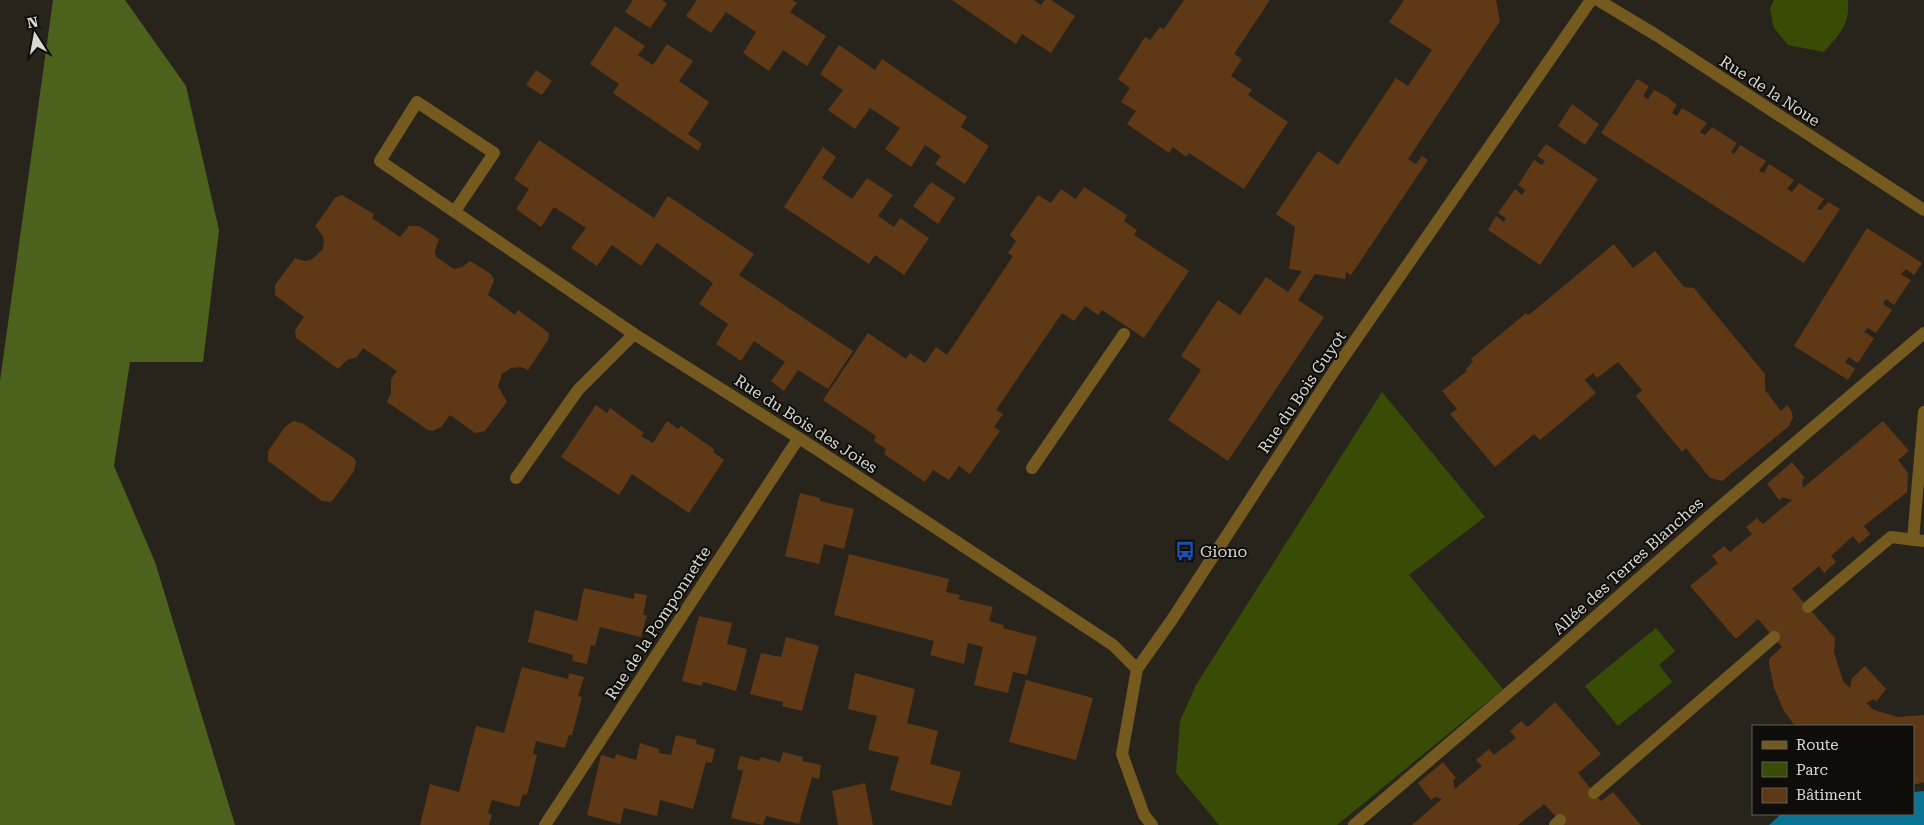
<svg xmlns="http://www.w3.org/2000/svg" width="1924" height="825" font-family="'Roboto Serif',serif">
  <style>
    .green { fill: #394c06 }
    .forest { fill: #4c621c }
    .water { fill: #087394 }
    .building { fill: #5f3815 }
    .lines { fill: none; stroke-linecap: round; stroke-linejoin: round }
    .service { stroke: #755a20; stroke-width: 12 }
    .minor { stroke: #755a20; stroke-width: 12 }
    .labels { text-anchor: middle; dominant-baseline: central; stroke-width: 4; stroke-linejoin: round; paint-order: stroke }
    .street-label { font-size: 16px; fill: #dbd9d4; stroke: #0f0d0a }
    .poi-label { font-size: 16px; fill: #dbd9d4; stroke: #0f0d0a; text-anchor: start }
  </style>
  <rect width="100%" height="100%" fill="#28241c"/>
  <!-- green -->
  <g class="green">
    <path d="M1774,0h74c2,26 -9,34 -24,52l-36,-7 -14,-17 -4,-19z"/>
    <polygon points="1382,392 1485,517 1409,575 1503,689 1337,825 1219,825 1176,773 1180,721 1196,685"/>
    <polygon points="1656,628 1675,651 1659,665 1672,682 1618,726 1585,686"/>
  </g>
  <!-- forest -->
  <polygon class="forest" points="53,0 125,0 186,86 219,230 203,362 130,362 114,466 155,562 235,825 0,825 0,381"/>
  <!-- water -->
  <polygon class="water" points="1924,791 1924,825 1769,825 1781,814 1913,814 1913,792"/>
  <!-- building -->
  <g class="building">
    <polygon points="633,0 662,0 667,4 650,28 625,12"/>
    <polygon points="697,0 793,0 797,3 790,12 826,36 807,66 783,50 769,71 743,53 756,32 726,12 711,33 686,16"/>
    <polygon points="952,0 1034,0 1041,5 1045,0 1051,0 1075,16 1051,53 1022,34 1016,44"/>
    <polygon points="1184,0 1270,0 1234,54 1242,59 1231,76 1252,90 1248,95 1288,122 1244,189 1189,153 1186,157 1173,147 1169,153 1127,124 1136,111 1121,102 1130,88 1118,79 1145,37 1150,40 1160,27 1164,29"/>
    <polygon points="1404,0 1496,0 1500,21 1408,159 1416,164 1422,156 1428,160 1351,275 1346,272 1345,279 1315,274 1298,300 1324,317 1228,461 1168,420 1201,370 1181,356 1218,300 1240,315 1266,277 1288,292 1302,271 1289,269 1295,227 1276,214 1318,151 1338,165 1396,78 1408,86 1432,50 1389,22"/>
    <polygon points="615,26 645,46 638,55 653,65 667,44 693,61 679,81 709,102 688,134 702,144 698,151 613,93 619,84 590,64"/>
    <polygon points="839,45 875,70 882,59 967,117 961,127 989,146 965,184 935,164 941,156 925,145 911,167 885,149 900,128 870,108 855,129 828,110 843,90 820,74"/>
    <polygon points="536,70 552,81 542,95 526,85"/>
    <polygon points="1637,79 1649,86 1643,96 1648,99 1654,90 1666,96 1677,105 1672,113 1677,116 1682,108 1707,123 1700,132 1705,135 1712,127 1737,143 1731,152 1734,154 1740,145 1766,161 1759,171 1764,173 1769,164 1794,180 1787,189 1792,192 1799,183 1824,199 1817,209 1821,210 1828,202 1840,209 1804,263 1601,133"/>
    <polygon points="1572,104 1599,124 1585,145 1558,126"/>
    <polygon points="539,140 654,218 668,196 754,254 739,275 853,351 828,389 798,370 784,391 771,381 785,362 754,341 741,361 716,344 728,324 699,304 713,283 657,243 641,266 612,245 597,266 571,248 586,228 554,207 541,227 516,209 529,189 514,179"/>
    <polygon points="1546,144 1598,179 1540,265 1488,230 1496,216 1504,222 1506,218 1498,213 1515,189 1522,195 1525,190 1518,185 1534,160 1542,165 1545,161 1537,156"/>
    <polygon points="823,147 836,157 822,178 852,199 867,178 893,195 878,216 894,227 900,218 929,238 904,275 875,255 869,264 784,207"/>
    <polygon points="931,182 955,198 938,224 913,206"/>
    <polygon points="1084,187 1127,215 1124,221 1137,230 1134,235 1189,271 1144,338 1102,310 1098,315 1085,306 1074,321 1062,313 996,410 1003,414 994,427 1000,431 970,474 959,466 949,480 933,470 925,482 884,454 886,449 874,441 876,436 823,400 868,333 906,359 910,353 925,363 936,347 947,355 1013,256 1008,253 1016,241 1010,235 1038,195 1051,203 1061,189 1076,199"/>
    <polygon points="342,195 374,214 372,218 400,237 409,226 419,226 439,239 435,251 436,257 454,269 462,267 470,261 491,274 494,280 488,295 515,315 518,310 549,333 548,340 528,370 521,367 511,368 502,374 498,386 507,402 485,431 475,433 450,415 441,427 432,431 428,430 387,402 391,393 391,379 397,371 363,348 357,357 347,360 338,369 296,338 295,330 304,317 275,295 275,285 295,258 305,261 311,260 323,249 324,242 323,236 315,226 335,198"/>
    <polygon points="1867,228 1922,263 1914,275 1906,269 1901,274 1911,280 1894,305 1886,299 1883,304 1892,310 1876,333 1868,328 1864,332 1874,338 1858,363 1849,357 1845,362 1855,369 1848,380 1794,346"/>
    <polygon points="1614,244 1633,268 1655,251 1684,287 1694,288 1765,374 1765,390 1781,411 1787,405 1791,410 1793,417 1789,426 1722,481 1710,478 1686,448 1682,452 1636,396 1642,390 1618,362 1597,378 1593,373 1585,380 1596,393 1540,440 1534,434 1495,467 1450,414 1457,409 1442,391 1467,371 1465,370 1473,362 1471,359 1526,313 1529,315"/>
    <polygon points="596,405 607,413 610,408 644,433 641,436 653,443 667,421 678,429 681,426 714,449 713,452 724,460 689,513 632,474 619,495 561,457"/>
    <polygon points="293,421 302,423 354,458 356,462 354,471 333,500 330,502 322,501 268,461 268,451 285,427"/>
    <polygon points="1883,421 1909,451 1898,460 1908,473 1907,492 1864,526 1870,534 1859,544 1853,536 1831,556 1836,562 1824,573 1819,566 1792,589 1835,638 1834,652 1843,681 1850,688 1852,678 1865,666 1886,689 1876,702 1874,699 1866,703 1874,710 1898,717 1924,715 1924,782 1917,784 1913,784 1913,726 1795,726 1784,711 1774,688 1769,663 1769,659 1782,647 1758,619 1736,639 1690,586 1718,563 1712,556 1724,546 1730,552 1752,534 1746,527 1757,518 1763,524 1792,500 1782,497 1780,501 1767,484 1792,462 1805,478 1802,480 1803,488"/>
    <polygon points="800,493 820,498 820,501 854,509 844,549 824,544 819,564 785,556"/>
    <polygon points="849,554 949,579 946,592 960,595 958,599 993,607 989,621 1004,625 1003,628 1037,637 1027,675 1013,672 1008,693 974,685 983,647 968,643 964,664 930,655 934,641 834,615"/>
    <polygon points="584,588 634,599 634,593 647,595 643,615 647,615 641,637 600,627 595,646 591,645 587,664 572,661 573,655 528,642 535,610 577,621"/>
    <polygon points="699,616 732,623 727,644 747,649 736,691 703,682 702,686 682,681"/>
    <polygon points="786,637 819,646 802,711 782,706 783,702 750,694 761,653 781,657"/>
    <polygon points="522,667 568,679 569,673 584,677 578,696 582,697 572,735 569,735 565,748 536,741 533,754 537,755 527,795 523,794 519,807 492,800 488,813 492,815 489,825 420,825 430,784 459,792 476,726 504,733"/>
    <polygon points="855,673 915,689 907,723 938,731 930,764 961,772 951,806 890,790 899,757 868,750 877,716 848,709"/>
    <polygon points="1026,680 1093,698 1076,760 1009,742"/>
    <polygon points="1555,702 1601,754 1578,773 1601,801 1613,792 1641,825 1564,825 1544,804 1518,825 1412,825 1442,799 1435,797 1431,800 1418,783 1443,762 1456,778 1453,780 1455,789 1482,766 1476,760 1489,749 1494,755 1516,738 1510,731 1521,721 1528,727"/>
    <polygon points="676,735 697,740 696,744 715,749 712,763 706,762 693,809 660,800 657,816 624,808 620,824 587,815 601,755 615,759 616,754 636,760 640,743 659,749 659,753 671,755"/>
    <polygon points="783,752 803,757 802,761 821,765 819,779 812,777 799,824 766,816 763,825 731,818 743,771 737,769 740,756 759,761 761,757 780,762"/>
    <polygon points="865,783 873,825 838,825 832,791"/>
  </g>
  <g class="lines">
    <!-- service -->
    <g class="service">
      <polyline points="455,211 494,153 417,102 380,161 634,334 813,447 1113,645 1137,669"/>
      <polyline points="1032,468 1124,334"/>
      <polyline points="516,478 578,390 634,334"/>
      <polyline points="1913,540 1924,412"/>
      <polyline points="1808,607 1891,537 1924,541"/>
      <polyline points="1594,793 1774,637"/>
      <polyline points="1555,825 1560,820"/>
    </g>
    <!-- minor -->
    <g class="minor">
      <polyline points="1598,0 1656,35 1924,210"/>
      <polyline points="545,825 798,439"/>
      <polyline points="1152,825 1144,815 1122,754 1137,669 1171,621 1334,371 1591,0"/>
      <polyline points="1354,825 1550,657 1714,512 1924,333"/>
    </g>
  </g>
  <!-- icons -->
  <defs>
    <symbol id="bus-bare" viewBox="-9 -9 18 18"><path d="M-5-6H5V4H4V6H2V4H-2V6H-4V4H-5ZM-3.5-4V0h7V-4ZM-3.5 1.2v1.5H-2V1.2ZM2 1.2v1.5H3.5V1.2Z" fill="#1a4fb4" stroke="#0f0d0a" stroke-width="2.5" paint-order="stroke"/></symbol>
  </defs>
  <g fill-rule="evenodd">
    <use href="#bus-bare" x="1171" y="537" width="28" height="28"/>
  </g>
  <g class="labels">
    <!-- street labels -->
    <g class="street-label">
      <text transform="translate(1770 91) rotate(33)">Rue de la Noue</text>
      <text transform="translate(1302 392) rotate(-56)">Rue du Bois Guyot</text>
      <text transform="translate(806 424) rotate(33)">Rue du Bois des Joies</text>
      <text transform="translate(1628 566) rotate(-42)">Allée des Terres Blanches</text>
      <text transform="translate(658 623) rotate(-57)">Rue de la Pomponnette</text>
    </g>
    <!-- poi labels -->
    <g class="poi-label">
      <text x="1200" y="551">Giono</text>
    </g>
  </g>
  <!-- legend -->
  <rect x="1752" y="725" width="162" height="90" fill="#0f0d0a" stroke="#615f5b"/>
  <rect x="1762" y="741" width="25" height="8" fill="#755a20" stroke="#615f5b"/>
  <text x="1796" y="750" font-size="15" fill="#dbd9d4">Route</text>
  <rect x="1762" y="762" width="25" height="15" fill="#394c06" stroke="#615f5b"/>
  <text x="1796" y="775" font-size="15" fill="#dbd9d4">Parc</text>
  <rect x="1762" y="788" width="25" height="15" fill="#5f3815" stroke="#615f5b"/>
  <text x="1796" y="800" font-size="15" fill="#dbd9d4">Bâtiment</text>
  <!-- north arrow -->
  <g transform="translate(35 35) rotate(349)" stroke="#0f0d0a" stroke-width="4" paint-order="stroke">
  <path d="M0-4L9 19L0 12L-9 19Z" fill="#dbd9d4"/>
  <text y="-8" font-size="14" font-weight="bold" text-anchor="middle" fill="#dbd9d4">N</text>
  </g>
</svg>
